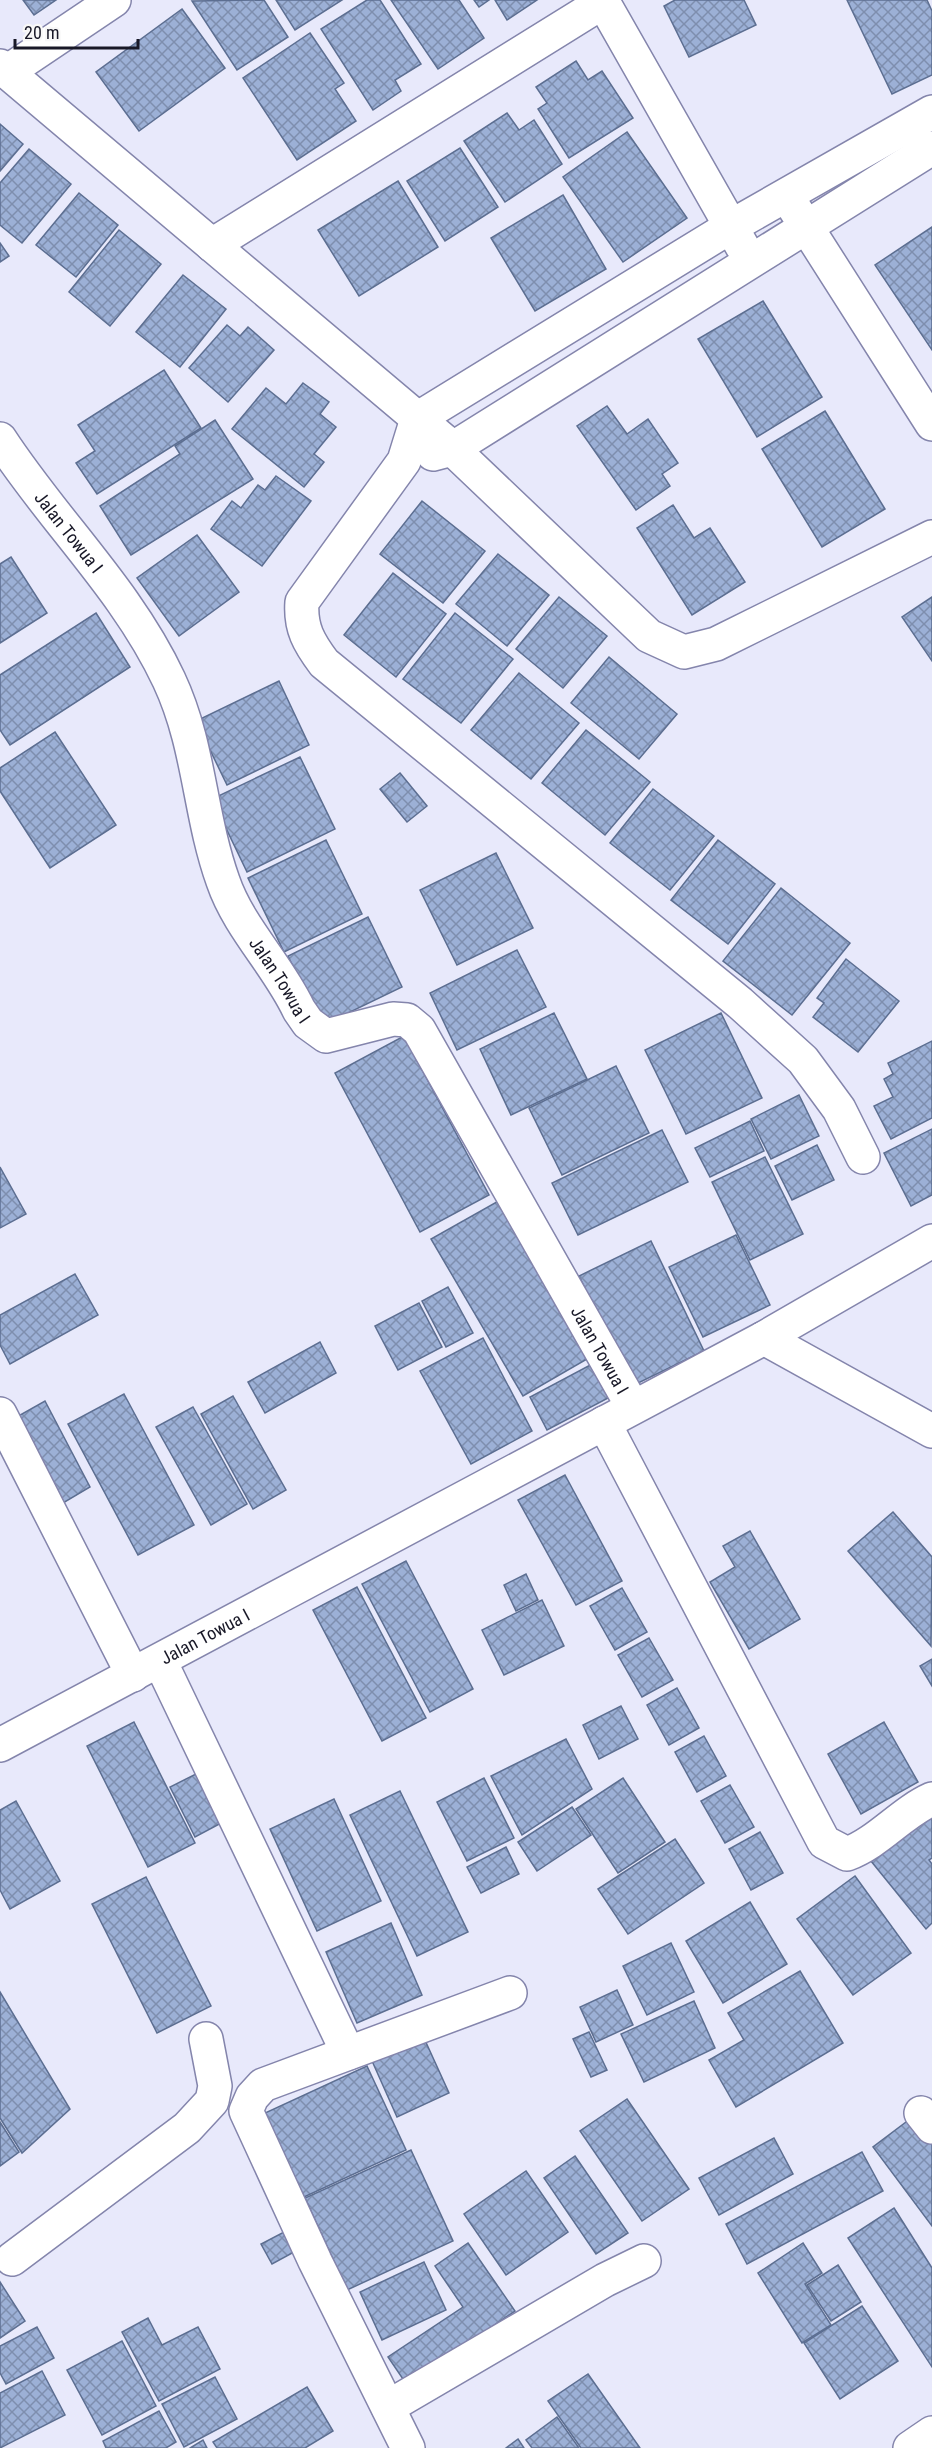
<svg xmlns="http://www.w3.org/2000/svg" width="932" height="2448" font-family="'Roboto Condensed',sans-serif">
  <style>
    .building { fill: url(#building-cross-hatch); stroke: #5c6e91; stroke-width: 1.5 }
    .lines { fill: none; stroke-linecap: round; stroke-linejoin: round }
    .minor-casing { stroke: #8485ac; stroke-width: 36 }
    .minor { stroke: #fff; stroke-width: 33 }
    .labels { text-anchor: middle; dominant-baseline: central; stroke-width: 5; stroke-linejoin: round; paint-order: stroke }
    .street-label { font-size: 18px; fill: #181827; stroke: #f8f8f8 }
  </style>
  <defs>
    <pattern id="building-cross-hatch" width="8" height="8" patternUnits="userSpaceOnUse" patternTransform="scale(1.5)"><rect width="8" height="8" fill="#9cb0d6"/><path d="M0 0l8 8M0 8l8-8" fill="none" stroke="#7e8eae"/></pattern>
  </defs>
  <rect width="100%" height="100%" fill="#e8e9fb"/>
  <!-- building -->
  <g class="building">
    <polygon points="23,0 56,0 34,15"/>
    <polygon points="264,0 288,37 237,70 192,1"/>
    <polygon points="276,0 342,0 295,30"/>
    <polygon points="367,0 380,0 421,64 395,80 401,91 373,110 321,29"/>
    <polygon points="391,0 459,0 484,38 438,69"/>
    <polygon points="474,0 489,0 479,7"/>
    <polygon points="495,0 537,0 507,20"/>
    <polygon points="675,0 744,0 756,25 689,57 664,6"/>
    <polygon points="847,0 927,0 932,11 932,75 892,94"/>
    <polygon points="182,9 225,68 139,131 96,72"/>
    <polygon points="310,33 344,83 335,89 356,121 297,160 243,78"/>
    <polygon points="576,61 588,80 602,71 633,118 569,158 538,109 547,103 536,87"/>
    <polygon points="507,113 519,130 534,120 562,164 505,202 464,141"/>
    <polygon points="0,124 23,144 0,171"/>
    <polygon points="627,132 687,218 623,262 563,177"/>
    <polygon points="460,148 498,207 445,241 407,181"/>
    <polygon points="29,149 71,184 22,243 0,225 0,183"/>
    <polygon points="398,181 438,247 359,296 318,230"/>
    <polygon points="79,193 118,225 76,277 36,245"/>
    <polygon points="563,195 606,269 535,311 491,238"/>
    <polygon points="932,227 932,350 875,265"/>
    <polygon points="119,230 161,264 110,326 69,292"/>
    <polygon points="0,243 9,256 0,262"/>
    <polygon points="183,275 226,309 180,367 136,332"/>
    <polygon points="763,301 822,397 757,437 698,339"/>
    <polygon points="227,325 240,336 248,327 274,350 228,402 189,368"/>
    <polygon points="164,370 201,428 97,494 76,463 95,451 78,425"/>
    <polygon points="303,383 329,402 320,414 336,427 314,454 324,462 304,487 232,429 266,388 286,404"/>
    <polygon points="607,406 627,434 648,419 678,463 662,474 670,486 636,510 577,426"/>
    <polygon points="825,411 885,509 822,547 762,449"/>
    <polygon points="215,420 253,479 131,555 100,506 180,454 175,446"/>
    <polygon points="276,476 311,501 262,566 211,529 232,501 241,508 258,485 265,490"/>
    <polygon points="422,501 485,551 443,603 380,554"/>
    <polygon points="673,505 694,538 710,528 745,582 692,615 637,528"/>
    <polygon points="197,535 239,592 179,636 137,578"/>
    <polygon points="498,554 549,595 507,646 456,604"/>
    <polygon points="11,557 47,613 0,643 0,564"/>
    <polygon points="393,573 446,614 396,677 344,635"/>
    <polygon points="559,597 607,636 563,688 516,649"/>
    <polygon points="932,597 932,661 902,617"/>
    <polygon points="96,613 130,667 10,745 0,730 0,675"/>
    <polygon points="455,613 513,659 461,723 403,679"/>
    <polygon points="609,657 677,714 639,759 571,703"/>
    <polygon points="519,673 579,723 531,779 471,730"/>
    <polygon points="279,681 309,745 227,785 196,721"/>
    <polygon points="586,730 650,782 605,835 542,783"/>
    <polygon points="55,732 116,825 50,868 0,791 0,768"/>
    <polygon points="300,757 335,829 247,872 212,799"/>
    <polygon points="400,773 427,806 407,822 380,789"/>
    <polygon points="653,789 714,836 670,890 610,843"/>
    <polygon points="326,840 362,914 284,952 248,878"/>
    <polygon points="718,840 775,884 728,944 671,900"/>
    <polygon points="496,853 533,928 457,965 420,890"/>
    <polygon points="781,888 850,943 792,1015 723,961"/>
    <polygon points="368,917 402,987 321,1026 288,956"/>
    <polygon points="517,950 546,1007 457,1050 430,993"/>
    <polygon points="846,959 899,1001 858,1052 813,1017 824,1003 817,998"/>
    <polygon points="554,1013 587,1079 511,1115 480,1049"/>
    <polygon points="721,1013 762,1098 686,1134 645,1050"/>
    <polygon points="404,1036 489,1195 420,1232 335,1073"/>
    <polygon points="932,1041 932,1118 891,1139 874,1106 893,1097 884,1079 893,1074 888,1063"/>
    <polygon points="616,1066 649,1133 562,1175 529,1108"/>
    <polygon points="799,1095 819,1136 771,1159 751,1119"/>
    <polygon points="750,1121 764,1151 710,1177 695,1148"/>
    <polygon points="932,1129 932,1195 911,1206 884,1153"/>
    <polygon points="662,1130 688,1182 578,1235 552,1183"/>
    <polygon points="817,1145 834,1180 792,1200 775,1166"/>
    <polygon points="765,1157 803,1234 750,1260 712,1182"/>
    <polygon points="0,1167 26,1214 0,1228"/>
    <polygon points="502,1199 594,1355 523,1396 431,1239"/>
    <polygon points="736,1235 770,1305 703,1337 669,1267"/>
    <polygon points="651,1241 704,1351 632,1386 579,1276"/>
    <polygon points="75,1274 98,1315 10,1364 0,1345 0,1315"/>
    <polygon points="448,1287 473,1333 446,1347 422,1301"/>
    <polygon points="419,1303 442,1347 398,1370 375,1326"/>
    <polygon points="483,1338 532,1431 471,1464 420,1371"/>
    <polygon points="320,1342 336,1373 265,1413 248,1382"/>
    <polygon points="594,1363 612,1396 547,1430 530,1397"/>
    <polygon points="124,1394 194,1525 138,1555 68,1424"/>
    <polygon points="233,1396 286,1490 253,1509 201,1414"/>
    <polygon points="45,1401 90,1487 58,1506 13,1419"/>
    <polygon points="193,1407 247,1504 211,1525 156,1427"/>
    <polygon points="565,1475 622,1581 576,1605 518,1500"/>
    <polygon points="893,1512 932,1557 931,1646 848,1551"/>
    <polygon points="750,1531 800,1619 749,1649 710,1582 735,1567 723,1546"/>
    <polygon points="406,1561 473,1689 430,1712 362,1584"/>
    <polygon points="526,1574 538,1600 516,1611 504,1585"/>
    <polygon points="357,1587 426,1718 382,1741 313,1610"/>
    <polygon points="622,1588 647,1632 615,1650 590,1606"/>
    <polygon points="542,1600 564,1646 504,1675 482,1630"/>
    <polygon points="649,1638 673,1680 642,1697 618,1655"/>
    <polygon points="932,1659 932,1686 920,1666"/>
    <polygon points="677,1688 699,1728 669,1745 647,1705"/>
    <polygon points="621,1706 638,1739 599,1759 583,1725"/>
    <polygon points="134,1722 195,1843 148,1867 87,1746"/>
    <polygon points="884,1722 918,1782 861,1814 828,1754"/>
    <polygon points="704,1736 726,1776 697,1792 675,1752"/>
    <polygon points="566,1739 592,1789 522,1835 491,1776"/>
    <polygon points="202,1771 227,1820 195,1837 170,1787"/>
    <polygon points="484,1778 514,1838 467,1861 437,1802"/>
    <polygon points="623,1778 665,1842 618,1873 576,1809"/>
    <polygon points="730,1785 754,1827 725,1843 701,1801"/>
    <polygon points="400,1791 468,1932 417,1956 350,1815"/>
    <polygon points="334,1799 381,1901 317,1931 270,1829"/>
    <polygon points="16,1801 60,1881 10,1909 0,1890 0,1810"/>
    <polygon points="572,1807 591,1835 537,1871 518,1842"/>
    <polygon points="929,1814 932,1817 932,1858 929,1860 932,1864 932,1923 926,1929 871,1861"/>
    <polygon points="760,1832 783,1873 751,1890 729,1849"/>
    <polygon points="675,1839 704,1883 628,1934 598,1889"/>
    <polygon points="506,1847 519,1874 481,1893 467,1867"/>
    <polygon points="855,1876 911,1953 853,1995 797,1919"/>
    <polygon points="146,1877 211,2006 157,2033 92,1904"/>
    <polygon points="750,1902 787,1964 723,2003 686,1941"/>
    <polygon points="391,1923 422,1995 357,2023 326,1952"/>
    <polygon points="671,1943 694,1992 647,2015 623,1966"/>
    <polygon points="800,1971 843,2043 736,2107 709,2060 744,2040 728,2013"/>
    <polygon points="617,1990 633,2025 596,2042 580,2007"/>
    <polygon points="0,1992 70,2109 22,2153 0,2118"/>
    <polygon points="694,2001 715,2048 644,2082 621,2034"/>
    <polygon points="589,2032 607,2070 591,2077 573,2039"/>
    <polygon points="424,2038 449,2093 397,2117 372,2061"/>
    <polygon points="367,2066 406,2150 304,2197 265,2113"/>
    <polygon points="627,2099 689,2189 642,2221 580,2131"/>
    <polygon points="914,2116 932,2141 932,2226 873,2147"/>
    <polygon points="0,2122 19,2152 0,2166"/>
    <polygon points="774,2138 793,2174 719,2215 699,2178"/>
    <polygon points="411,2150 453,2241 347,2290 305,2198"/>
    <polygon points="862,2152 883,2191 747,2264 726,2224"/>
    <polygon points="575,2156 628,2233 596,2254 544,2178"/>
    <polygon points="526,2171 568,2232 506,2275 464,2214"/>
    <polygon points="894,2208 932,2268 932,2367 848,2238"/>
    <polygon points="286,2231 296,2251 272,2264 261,2244"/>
    <polygon points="468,2243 515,2311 407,2385 388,2357 463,2307 435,2266"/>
    <polygon points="803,2243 822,2273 805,2284 831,2325 802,2343 758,2273"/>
    <polygon points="424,2262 446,2310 382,2340 360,2292"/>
    <polygon points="838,2265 861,2302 831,2321 807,2285"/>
    <polygon points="0,2282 25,2321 0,2338"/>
    <polygon points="862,2306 898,2361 840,2399 804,2343"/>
    <polygon points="148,2318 162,2345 198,2327 220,2369 159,2401 122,2332"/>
    <polygon points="37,2327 54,2358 6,2384 0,2373 0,2346"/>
    <polygon points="122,2341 156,2406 102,2435 67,2370"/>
    <polygon points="42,2371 65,2415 0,2448 0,2393"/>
    <polygon points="588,2374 640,2448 581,2448 548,2401"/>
    <polygon points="215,2377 237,2419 184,2447 162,2404"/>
    <polygon points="307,2387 333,2431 305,2448 217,2448 213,2442"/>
    <polygon points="159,2411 176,2442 166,2448 106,2448 103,2441"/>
    <polygon points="557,2417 579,2448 532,2448 526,2440"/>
    <polygon points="518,2439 524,2448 506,2448"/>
    <polygon points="203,2440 207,2448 190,2448"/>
  </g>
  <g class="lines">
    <defs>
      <g id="minor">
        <polyline points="602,0 742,246"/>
        <polyline points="0,66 442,439 649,636 684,652 716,644 932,537"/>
        <polyline points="7,72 114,0"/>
        <polyline points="795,209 932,424"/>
        <polyline points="212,245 603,2"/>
        <path id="s1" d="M0,439c54,83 127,151 169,241 31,66 30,134 54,201 16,47 55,84 76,129l9,13 18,13 67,-17 14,1 12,10 214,377"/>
        <polyline points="433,454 452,449 932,148"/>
        <path d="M863,1157l-24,-48 -36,-49 -63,-57 -416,-340c-15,-20 -24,-35 -22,-61l102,-141 13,-42 313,-192 202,-115"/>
        <polyline points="764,1338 932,1431"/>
        <polyline points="0,1414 133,1675"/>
        <path d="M604,1423l220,419 23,12c32,-12 54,-41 85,-55"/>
        <polyline points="160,1661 348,2053"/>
        <path id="s2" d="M0,1745l764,-407 168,-97"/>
        <polyline points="921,2113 932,2127"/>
        <polyline points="12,2259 187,2128 212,2101 215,2086 206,2039"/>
        <polyline points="388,2407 605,2280 644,2261"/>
        <polyline points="408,2448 315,2261 246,2111 252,2097 263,2085 510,1993"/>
        <polyline points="910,2448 932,2433"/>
      </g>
    </defs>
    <!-- minor casing -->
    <use href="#minor" class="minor-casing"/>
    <!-- minor -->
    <use href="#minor" class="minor"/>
  </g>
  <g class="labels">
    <!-- street labels -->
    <g class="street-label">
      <text stroke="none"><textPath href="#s1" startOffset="116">Jalan Towua I</textPath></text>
      <text stroke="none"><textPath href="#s1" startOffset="618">Jalan Towua I</textPath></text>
      <text stroke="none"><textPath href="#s1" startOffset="1158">Jalan Towua I</textPath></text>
      <text stroke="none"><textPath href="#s2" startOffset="232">Jalan Towua I</textPath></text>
    </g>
  </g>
  <!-- scale -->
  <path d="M15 39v9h123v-9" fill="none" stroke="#181827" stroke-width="3"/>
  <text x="24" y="39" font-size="18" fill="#181827" stroke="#f8f8f8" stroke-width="4.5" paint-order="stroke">20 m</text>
</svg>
